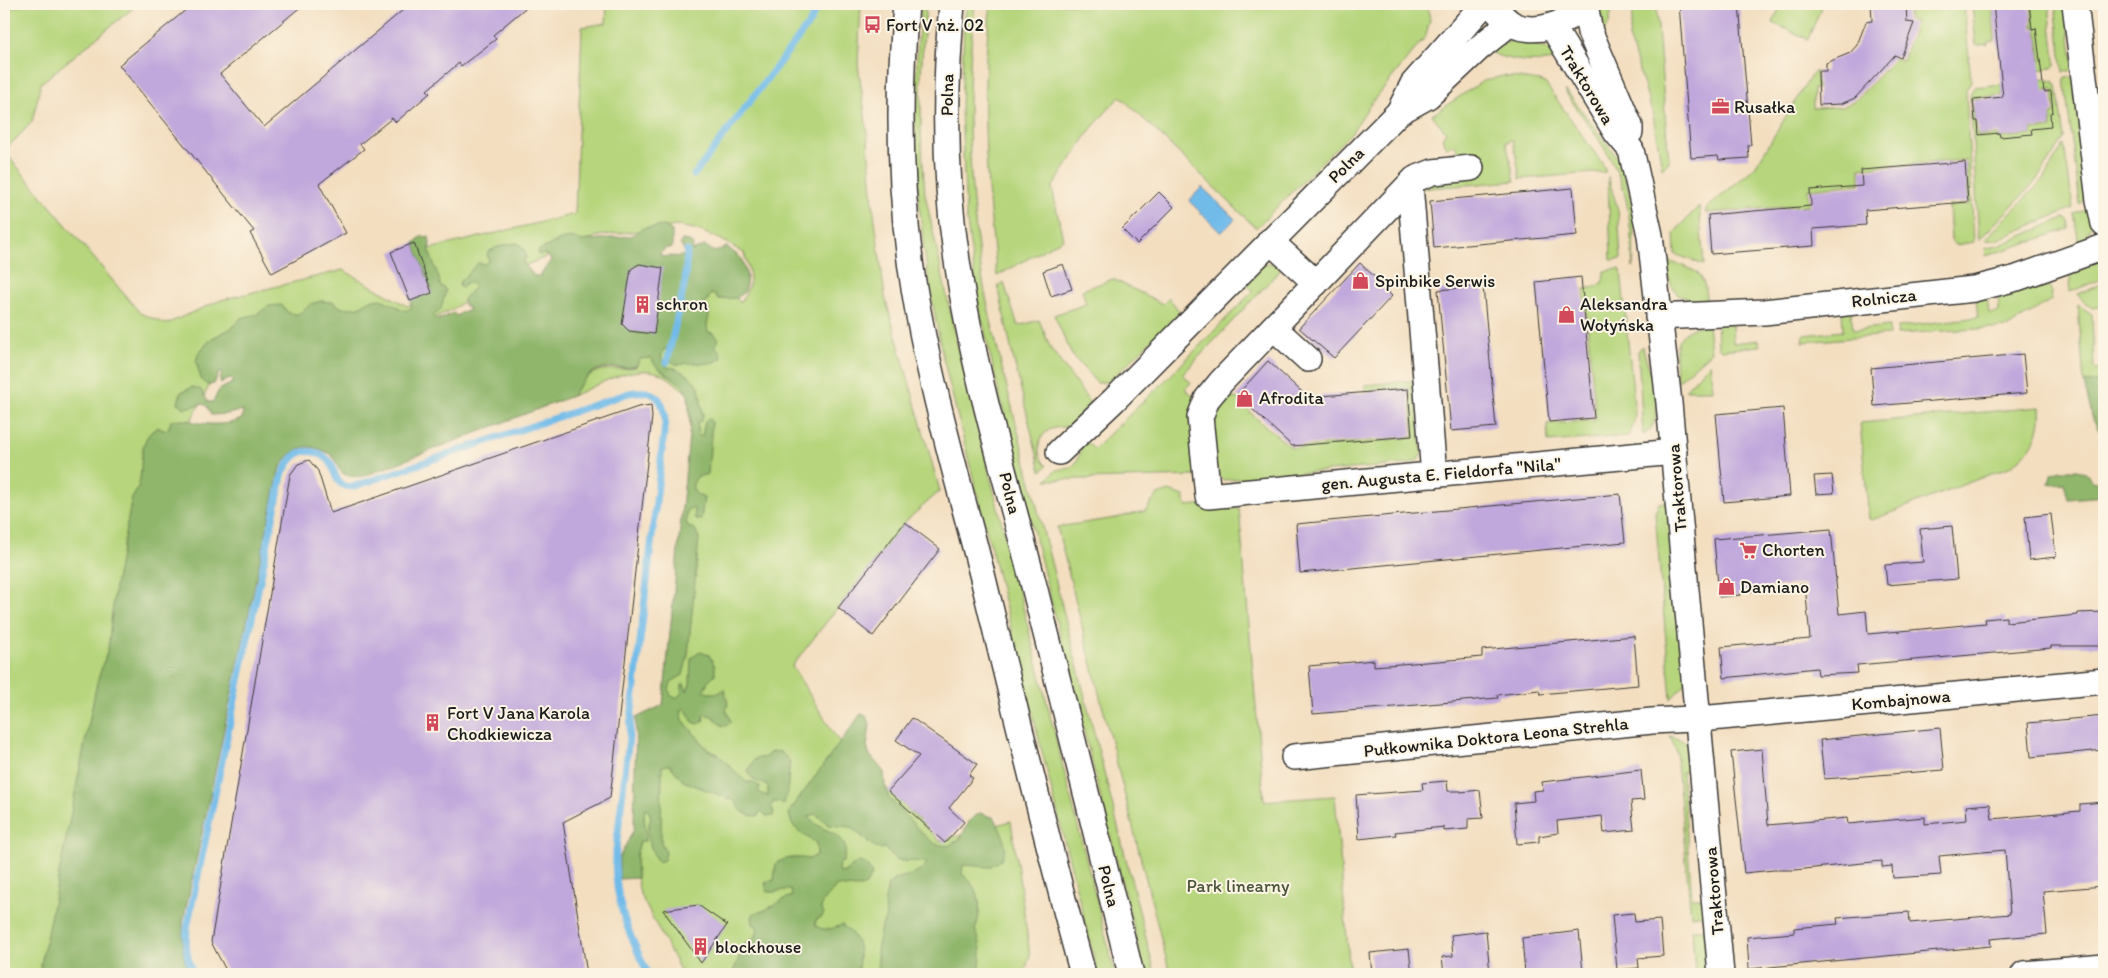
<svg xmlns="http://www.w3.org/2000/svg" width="2108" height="978" font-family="Itim,sans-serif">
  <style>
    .green { fill: #b6d57c; stroke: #69784c }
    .forest { fill: #90b66c; stroke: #566944 }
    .water { fill: #71bbe9; stroke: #466c82 }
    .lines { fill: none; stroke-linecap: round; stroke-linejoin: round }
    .stream { stroke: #71bbe9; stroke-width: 7 }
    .building { fill: #c0a7dc }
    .minor-casing { stroke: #3c3935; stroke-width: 28 }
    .minor { stroke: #fff; stroke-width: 25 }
    .labels { text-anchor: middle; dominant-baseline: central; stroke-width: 4; stroke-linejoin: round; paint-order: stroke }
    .poi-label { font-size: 18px; fill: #1c1c1c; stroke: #fcf5e5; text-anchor: start }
    .street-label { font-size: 18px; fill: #1c1c1c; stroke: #fcf5e5 }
    .park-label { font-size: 18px; fill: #4a5439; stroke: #fcf5e5 }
  </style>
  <rect width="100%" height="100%" fill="#fcf5e5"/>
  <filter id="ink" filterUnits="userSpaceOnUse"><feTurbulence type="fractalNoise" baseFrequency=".02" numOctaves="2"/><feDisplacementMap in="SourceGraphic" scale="10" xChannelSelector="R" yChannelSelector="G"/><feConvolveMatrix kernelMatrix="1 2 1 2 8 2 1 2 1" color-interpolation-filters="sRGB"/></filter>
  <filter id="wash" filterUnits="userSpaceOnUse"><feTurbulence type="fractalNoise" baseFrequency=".0096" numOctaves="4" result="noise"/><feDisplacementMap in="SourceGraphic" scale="20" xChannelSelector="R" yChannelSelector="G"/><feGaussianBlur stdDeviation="1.12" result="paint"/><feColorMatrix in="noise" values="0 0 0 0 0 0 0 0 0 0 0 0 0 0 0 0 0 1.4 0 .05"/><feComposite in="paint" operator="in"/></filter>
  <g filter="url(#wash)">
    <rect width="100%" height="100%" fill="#f3dec0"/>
    <!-- green -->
    <g class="green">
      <path d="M26,4h112l-97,79 -9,39 -28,29 136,162 26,11 55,-24 122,-30 64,36 30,-13 -16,-42 154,-37 7,-187 24,-4 1,-19h254l-3,60 9,66 6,75 12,92 55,194 -35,31 -113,144 45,73 103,102 71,-20 19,134 -6,19h-342l-42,-80 -3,-16 -1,-21 4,-17 6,-97 14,-1 30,-310 -2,-38c-8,-6 -16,-15 -25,-19 -27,-14 -64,10 -91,21 22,-35 31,-23 64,-29l4,-8 65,-55 6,-10 5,1 2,4 19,-1 3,5c14,-22 11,-26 4,-50l-24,-14 -25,-10 -18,-3 -79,10 -99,40 -46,33 -39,18 -195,41 -45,84 -119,522h-51v-964z"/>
      <path d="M921,4h5l-5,70v59l4,61 33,154 157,626h-17l-156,-620c-8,-44 -17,-88 -21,-132 -8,-73 -7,-146 0,-218z"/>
      <path d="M967,4h8c-10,85 -7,173 5,259 5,34 13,67 21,101l154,610h-10l-146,-580 -21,-92 -12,-87 -5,-105 3,-89z"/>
      <path d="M991,4h436l3,16 -4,16 -57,70 -17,26 -96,96 -136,-132 -29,33 -39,59 11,51 -66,37c-11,-91 -18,-181 -6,-272z"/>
      <polygon points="1599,4 1613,4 1609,24 1600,36"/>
      <polygon points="1634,4 1656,4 1669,162 1662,168 1653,115 1629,37"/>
      <polygon points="1781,4 1823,4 1808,39 1773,23"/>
      <polygon points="1908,4 1964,4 1971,81 1966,90 1974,242 1956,245 1951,241 1949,206 1969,204 1966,160 1860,168 1860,184 1808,189 1809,205 1706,213 1706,209 1755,167 1812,74 1816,71 1817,89 1813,89 1813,108 1842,107 1856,100 1895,58 1903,61 1916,22 1909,20"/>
      <polygon points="1972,4 1992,4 1995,40 1988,42 1988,44 1980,45 1976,44"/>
      <polygon points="2031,4 2049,4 2055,61 2055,65 2052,68 2038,70 2036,62 2041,61 2037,27 2033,27"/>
      <polygon points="2055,4 2066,4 2074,70 2063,72"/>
      <path d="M1519,40l29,9 11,9c-16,7 -56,3 -70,-7l18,-9z"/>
      <polygon points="1503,76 1540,81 1545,83 1602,163 1606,172 1520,179 1513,140 1506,142 1515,181 1417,189 1450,158 1450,153 1458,151 1455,145 1447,147 1442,138 1446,132 1432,115 1483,81"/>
      <polygon points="2075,77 2090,196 2080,204 2064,78"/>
      <polygon points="2045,79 2055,82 2057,86 2064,138 2036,181 1979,240 1970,94 1974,87 2002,84 2003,95 1971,99 1978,136 1998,135 1999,138 2032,135 2032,130 2052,128 2051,114 2055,113 2053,89 2019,93 2018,84"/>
      <path d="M1566,90l54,71 12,42 2,20 -1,45c-2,-26 -2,-52 -9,-76 -10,-37 -37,-68 -58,-99z"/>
      <polygon points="2064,144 2073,208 1996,240 1985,241 2004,219 2043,180"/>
      <polygon points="1608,177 1618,210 1621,259 1611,260"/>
      <polygon points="1699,206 1704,265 1675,254 1674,233"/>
      <path d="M2092,208c1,14 -2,26 -13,36l-5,-30z"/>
      <polygon points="2064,218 2069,221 2069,229 1986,256 1985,248 1998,246"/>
      <polygon points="2104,257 2104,278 2070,292 2069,283 2072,273"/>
      <path d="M1666,261c28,8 40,9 40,41 -30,-3 -37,-10 -40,-41z"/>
      <polygon points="1269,263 1277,264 1283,267 1183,374 1191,383 1185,389 1196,398 1197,476 1046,480 1056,470 1070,468 1076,463 1081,451 1082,437 1094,449 1172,374 1253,291 1243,281 1253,269"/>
      <path d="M1619,269l2,1 14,143 -2,13 -5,10 -80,6 -1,-18 49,-4 -12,-131c14,-3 20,-1 20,-18z"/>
      <polygon points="1113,279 1163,304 1169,298 1180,312 1109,382 1097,383 1072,355 1054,315 1086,304 1082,290"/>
      <polygon points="2040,282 2045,282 2052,292 2051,300 2008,327 1897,334 1898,327 1978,317 1976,299 1987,296 1989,313 1999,312 1998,293"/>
      <path d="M1004,283l14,43 21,-6 12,29 39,54c-6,7 -15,19 -23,23 -5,2 -11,1 -16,3 -15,7 -16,27 -4,37l-6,5 -29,-118 -14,-68z"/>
      <polygon points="2104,283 2104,306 2092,308 2081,299 2078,294"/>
      <polygon points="2078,305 2092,314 2094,369 2104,368 2104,381 2084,383"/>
      <polygon points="1851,311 1853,330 1889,326 1889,335 1803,342 1804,335 1843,331 1842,312"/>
      <polygon points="1717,322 1732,325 1733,343 1759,340 1760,346 1721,350 1718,347"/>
      <path d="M1708,324l3,28 -34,30c-3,-31 -6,-52 31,-58z"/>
      <path d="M1642,346c7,24 29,73 1,89l-5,-84z"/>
      <polygon points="1710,363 1713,390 1685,390"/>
      <polygon points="1409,381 1415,382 1422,453 1418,460 1410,464 1223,480 1214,473 1212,409 1220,400 1231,397 1238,399 1256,418 1292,448 1414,437 1410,388 1372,389 1372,393 1365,393 1365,385"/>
      <path d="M2040,407c2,28 -9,45 -31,60l-137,53 -3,-1 -9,-96z"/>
      <polygon points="1169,491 1184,496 1186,506 1229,502 1230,509 1239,508 1264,801 1335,796 1350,974 1170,974 1057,527 1116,518 1145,511 1157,495"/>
      <polygon points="1669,501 1686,683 1671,699 1655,513 1659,503"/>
      <polygon points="1670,736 1692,744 1693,770 1682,772 1692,898 1705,898 1707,914 1691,916 1676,751"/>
      <polygon points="1692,930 1707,930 1709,974 1695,974"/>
    </g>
    <!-- forest -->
    <g class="forest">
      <path d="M665,226l7,5v17h-6l-6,5 2,4c9,-2 15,1 23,-2l-1,-5 -4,-6 2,-4 7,1 4,4 -1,6 13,-5 10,6 12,-5 14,11 6,18 -2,15 -8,7 -19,1 -2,-4 -5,-1 -6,10 5,7 -3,15 1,6 5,1 5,6 -3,7 5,5 2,7c-10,7 -17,5 -28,5 -14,-1 -16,8 -28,-8l1,-6h-3l-3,7 6,11 8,1 13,7 11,11 4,29 -2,6 -4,1 1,14h4l3,-15 4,-2 3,3 -4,52 -11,3c-8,11 -4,16 7,21l-3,21h-6l-1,-10 -3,-1 -4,3 -1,10 2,6 7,2 4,9 -11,117 -5,20 -12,7 -2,8 2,6 5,2 6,-5v-8l2,-1 3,7 3,-7 1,-26 9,-6 9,3 6,11v8l-7,7 -4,9 4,3h11l5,-4c2,7 6,14 2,20l5,13 -5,4 -5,-1c-5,-6 -9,-11 -18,-10l1,6 -6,3 -5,-2 -8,-14 -4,3 2,9 25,30 10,4 28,28h7l7,5 -2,4 3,3 7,2v-8l-3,-5c-9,0 -15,-5 -17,-13l7,-11 10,-2 7,-6 9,1 9,9c-1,11 -3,21 -2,32l-4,6 1,3 -2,3 -4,-3h-6l-2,5 3,5 -1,4h-7l-5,-6 -3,6c-13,0 -17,-4 -23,-15l-52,-20 -13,-16 -8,1 -1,76 5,10 -2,8 -6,2c-8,-11 -13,-32 -7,-44l-3,-9 -3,-1c-3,12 3,23 1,33h-6l-4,16 1,21 -18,1v-21l15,-29 2,-111 27,-13 28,-290c-1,-6 -1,-14 -3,-20 -7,-19 -30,-20 -37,-37l-11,1 -4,7c-11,3 -26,0 -36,3 -13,4 -21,16 -28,27l-208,80c-7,1 -14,1 -20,-2 -6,-4 -7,-11 -11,-17 -3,-4 -9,-6 -14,-8 -20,-7 -31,5 -40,22l-96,451v31l6,21h-150l58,-292 11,-33 7,-63 17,-88c2,-3 5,-7 6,-11 7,-21 -3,-47 20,-60l5,3 5,-1 3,-8c9,-3 18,0 28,2 15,2 29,2 43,-4l1,-9 -15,4 -17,1 -4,-9 -4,-2 -18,4 -7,-5 3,-11 12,-5 8,3 7,12h5l6,-12 15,-8 -4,-4 -9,5 -1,-3 2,-8 -3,1 -5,11 -7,1 -6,-6 -5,-18 3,-9 13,-14 20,-10 9,-10 17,-4 10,-8 14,-1 6,8 10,1 13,-10 10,-3 12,1 9,6 17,-1 12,-7 10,-1 25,12 6,-4 -2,-6 22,-9 -18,-49 8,-7 7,1c2,6 0,10 1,16 3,12 9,20 10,32l6,5 -5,19 -8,7 3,3h5l12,-6 4,3 5,-4 6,-1v-4l-4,-2 -1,-6 12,-12 -4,-4h-6l-3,5 -3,-2 1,-5 18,-18 6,1 5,-3 -2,-8c10,-7 19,-9 31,-10l7,8 1,6 -3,5 11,14h6l11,-16 -5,-6 -8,1v-4l19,-10 15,-4 9,4 49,-5 14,-8z"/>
      <polygon points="2104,381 2104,437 2103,437 2093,420 2084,383"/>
      <polygon points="2060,470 2076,470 2086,472 2091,481 2104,483 2104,496 2068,499 2064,483 2049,484 2051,474"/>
      <path d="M861,714l5,2 4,8 -3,23 2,7 15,18 1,13 4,13 34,36 12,10 13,2 12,-7 10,-19 10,-7 15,5 9,20 1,12 -4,10 -12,7 -26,-2 -1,9c19,14 21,35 13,56 8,15 7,29 3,44h-99l-2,-22 3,-21 6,-15 -1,-16 3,-16c4,-2 8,-5 11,-6 12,-4 21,-3 28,-15 -17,-5 -29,5 -42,-15l-6,1 -7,-4 -21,-18 -22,-2 -13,-11 -8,2c9,18 47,13 35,46l-4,1 -1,7 2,3 4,-1 15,-10 7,2 6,10 -6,11 -9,3 -20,-2 -15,17 -1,6 3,4 -2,4 -6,3 -1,5c9,7 16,4 27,0 19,13 19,28 15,49h-125l13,-30 11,-8 2,-8 -5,-4 -1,-7 2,-4c14,-1 25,-13 38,-17l-1,-6c-9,-1 -15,4 -24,1l-2,-8 9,-3 2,-17c11,-6 21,-6 33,-4l8,-4 -1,-12c-13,-9 -26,-14 -27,-31z"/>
    </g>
    <!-- water -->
    <polygon class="water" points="1202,187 1235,219 1221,233 1189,201"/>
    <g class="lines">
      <!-- stream -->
      <g class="stream">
        <polyline points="694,175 811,21 817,4"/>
        <polyline points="667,362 685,282 687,251"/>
        <path d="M194,974c-9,-17 -9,-33 -6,-51l94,-447c6,-15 16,-30 35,-23 4,1 10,5 13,9 4,6 4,15 10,21 5,4 9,4 15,3l274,-93c26,-5 36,5 36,31l-50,435c1,49 13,72 33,115"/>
      </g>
    </g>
    <g id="blocks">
      <!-- building -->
      <g class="building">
        <polygon points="193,4 304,4 220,74 264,127 410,4 530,4 493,35 496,39 461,66 459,63 427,90 430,93 396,122 392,118 360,144 364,149 319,184 346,233 272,273 250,233 254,231 119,65"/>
        <polygon points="1679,4 1739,4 1751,145 1748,145 1749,158 1719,160 1718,156 1691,158"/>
        <polygon points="1871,4 1906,4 1907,22 1914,23 1901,58 1895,55 1855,98 1841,104 1819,105 1818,71 1826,71 1826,63 1850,53 1857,45 1866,22 1872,21"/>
        <polygon points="1993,4 2029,4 2032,29 2036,28 2044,92 2051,91 2053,112 2050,113 2051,127 2031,129 2032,134 2000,137 1999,133 1979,135 1978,121 1975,121 1973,100 2003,97"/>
        <polygon points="1965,162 1968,202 1865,210 1866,225 1813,229 1814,246 1711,254 1708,215 1811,206 1810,190 1862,186 1861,170"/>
        <polygon points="1573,188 1577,235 1434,248 1430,201"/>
        <polygon points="1159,192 1174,207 1137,244 1122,229"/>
        <polygon points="414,243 432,293 410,301 391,252"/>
        <polygon points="1360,263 1378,280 1376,281 1392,296 1334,358 1299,328"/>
        <polygon points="639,264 663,268 654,334 629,331 622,324 631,269"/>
        <polygon points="1063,264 1072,289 1051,296 1043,271"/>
        <polygon points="1581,277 1594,418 1549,422 1536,282"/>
        <polygon points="1483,286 1496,427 1451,431 1438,290"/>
        <polygon points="2023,354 2027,393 1874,406 1871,368"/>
        <polygon points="1268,361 1302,392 1296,398 1408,389 1412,436 1292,446 1237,395"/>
        <polygon points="651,405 652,417 610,798 563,822 587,974 228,974 211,942 290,475 298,464 309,460 318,471 331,513 638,407"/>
        <polygon points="1783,408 1790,496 1724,502 1716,414"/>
        <polygon points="1832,475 1834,493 1816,494 1814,476"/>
        <polygon points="1620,494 1625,542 1300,573 1296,524"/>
        <polygon points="2051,514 2056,557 2029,560 2025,517"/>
        <polygon points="905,522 940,549 873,636 838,608"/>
        <polygon points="1952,526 1957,579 1887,585 1885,565 1923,562 1920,529"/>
        <polygon points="1831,529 1839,614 1866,611 1868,634 1986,623 1985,619 2006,617 2006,622 2078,615 2078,613 2104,612 2104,646 2051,646 2051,648 1857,665 1858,673 1818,675 1817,668 1724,678 1721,647 1810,639 1805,584 1759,588 1759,591 1741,592 1741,595 1719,597 1714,539"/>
        <polygon points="1634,636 1638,685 1540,694 1539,690 1497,695 1498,698 1313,714 1309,666 1374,660 1374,666 1439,661 1482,657 1482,650"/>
        <polygon points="2104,716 2104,750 2031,757 2028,723"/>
        <polygon points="912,718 977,764 969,775 973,778 949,808 964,822 945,843 888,791 919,756 896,740"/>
        <polygon points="1940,728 1944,770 1824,779 1820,740"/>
        <polygon points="1762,749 1768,825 1847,818 1848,824 1925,817 1925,824 1967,820 1966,806 1990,804 1992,819 2080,811 2080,804 2104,802 2104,886 2043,891 2047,934 1990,939 1991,946 1749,969 1747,937 1794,933 1794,928 1838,924 1837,918 1909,912 1910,923 2010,914 2005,850 1939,856 1941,875 1893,878 1892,866 1882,867 1882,861 1795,870 1774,870 1744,873 1731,752"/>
        <polygon points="1641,770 1644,800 1631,801 1634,830 1604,833 1602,816 1557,821 1558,833 1539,836 1539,842 1517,844 1514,803 1534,801 1533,791 1543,790 1542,782"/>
        <polygon points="1447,781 1448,791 1461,791 1461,792 1480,790 1483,818 1468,819 1468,829 1444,831 1444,827 1395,832 1396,835 1359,839 1356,795 1423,790 1422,783"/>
        <polygon points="698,905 727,925 701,963 663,910"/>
        <polygon points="1634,913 1635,922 1660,920 1663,956 1638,958 1639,968 1617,970 1612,915"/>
        <polygon points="1486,931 1490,974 1444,974 1442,957 1453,956 1451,935"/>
        <polygon points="1579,931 1583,972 1525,974 1522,938"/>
        <polygon points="1409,949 1412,974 1372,974 1370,953"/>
      </g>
    </g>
  </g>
  <g filter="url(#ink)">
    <use href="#blocks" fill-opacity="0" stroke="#3c3935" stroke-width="1"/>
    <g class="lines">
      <defs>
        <g id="minor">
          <path d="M906,4c-8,93 -7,186 7,278 16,100 45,198 70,296 32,132 64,265 100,396"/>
          <path d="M952,4c-8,87 -8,176 6,263 16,107 48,211 75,315 33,131 66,261 98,392"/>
          <polyline points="1484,4 1413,84 1399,112 1428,96 1479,48 1510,23"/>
          <polyline points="1585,4 1590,32 1630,126 1630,132"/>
          <polyline points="2075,4 2099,200 2104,224"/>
          <path d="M1498,12c4,3 8,8 12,11 22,13 59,3 71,-19"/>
          <polyline points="1552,26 1616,132 1631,150 1650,235 1669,403 1721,974"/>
          <polyline points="1471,168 1433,172 1415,179 1221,382 1207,399 1200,417 1208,496 1674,452"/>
          <polyline points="1410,185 1434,475"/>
          <polyline points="1270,241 1316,283"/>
          <polyline points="1658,317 1764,312 1974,289 2017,278 2104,247"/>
          <polyline points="1274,328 1308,359"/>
          <polyline points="1059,452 1114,400 1399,112"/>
          <polyline points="1294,757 1652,721 1711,718 2104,681"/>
          <polyline points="2024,974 2104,967"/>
        </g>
      </defs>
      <!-- minor casing -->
      <use href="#minor" class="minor-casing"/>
      <!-- minor -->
      <use href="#minor" class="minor"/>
    </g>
  </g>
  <!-- icons -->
  <defs>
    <symbol id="bus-bare" viewBox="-9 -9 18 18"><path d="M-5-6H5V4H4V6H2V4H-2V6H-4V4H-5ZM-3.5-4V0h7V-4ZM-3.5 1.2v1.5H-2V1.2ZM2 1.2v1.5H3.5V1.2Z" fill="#d1495b" stroke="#fcf5e5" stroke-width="2.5" paint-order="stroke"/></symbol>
    <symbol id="office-bare" viewBox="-9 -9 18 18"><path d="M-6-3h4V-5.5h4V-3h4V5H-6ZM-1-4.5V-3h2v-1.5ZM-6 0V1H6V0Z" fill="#d1495b" stroke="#fcf5e5" stroke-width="2.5" paint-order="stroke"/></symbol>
    <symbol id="shop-bare" viewBox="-9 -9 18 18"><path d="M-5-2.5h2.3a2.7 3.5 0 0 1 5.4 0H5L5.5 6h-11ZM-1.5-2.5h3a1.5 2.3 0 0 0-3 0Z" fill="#d1495b" stroke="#fcf5e5" stroke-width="2.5" paint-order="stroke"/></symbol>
    <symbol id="building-bare" viewBox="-9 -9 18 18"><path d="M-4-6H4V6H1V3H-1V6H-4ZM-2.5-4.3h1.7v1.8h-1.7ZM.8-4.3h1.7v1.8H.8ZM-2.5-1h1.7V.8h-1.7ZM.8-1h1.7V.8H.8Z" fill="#d1495b" stroke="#fcf5e5" stroke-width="2.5" paint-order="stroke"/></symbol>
    <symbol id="supermarket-bare" viewBox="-9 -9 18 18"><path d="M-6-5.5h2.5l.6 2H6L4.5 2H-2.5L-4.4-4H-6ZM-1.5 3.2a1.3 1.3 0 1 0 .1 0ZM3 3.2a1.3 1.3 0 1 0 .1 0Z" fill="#d1495b" stroke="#fcf5e5" stroke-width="2.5" paint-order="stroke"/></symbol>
  </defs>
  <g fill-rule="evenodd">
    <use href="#bus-bare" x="860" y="12" width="25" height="25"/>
    <use href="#office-bare" x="1708" y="94" width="25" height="25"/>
    <use href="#shop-bare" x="1348" y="268" width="25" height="25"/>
    <use href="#building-bare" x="630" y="292" width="25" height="25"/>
    <use href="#shop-bare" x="1554" y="302" width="25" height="25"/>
    <use href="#shop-bare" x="1232" y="386" width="25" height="25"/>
    <use href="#supermarket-bare" x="1736" y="538" width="25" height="25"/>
    <use href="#shop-bare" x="1714" y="574" width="25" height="25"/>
    <use href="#building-bare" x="420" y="710" width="25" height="25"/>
    <use href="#building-bare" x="688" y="934" width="25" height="25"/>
  </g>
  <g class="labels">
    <!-- poi labels -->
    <g class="poi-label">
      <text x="886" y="25">Fort V nż. 02</text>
      <text x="1734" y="107">Rusałka</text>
      <text x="1375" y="281">Spinbike Serwis</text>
      <text x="656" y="304">schron</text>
      <text x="1580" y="304">Aleksandra<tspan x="1580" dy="21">Wołyńska</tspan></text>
      <text x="1259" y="398">Afrodita</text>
      <text x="1762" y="550">Chorten</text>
      <text x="1740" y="587">Damiano</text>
      <text x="447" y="713">Fort V Jana Karola<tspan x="447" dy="21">Chodkiewicza</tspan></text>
      <text x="715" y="947">blockhouse</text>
    </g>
    <!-- street labels -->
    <g class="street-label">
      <text transform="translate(1587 85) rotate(59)">Traktorowa</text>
      <text transform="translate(947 95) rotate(-89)">Polna</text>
      <text transform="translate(1346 165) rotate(-45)">Polna</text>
      <text transform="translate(1884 298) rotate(-6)">Rolnicza</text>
      <text transform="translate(1441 474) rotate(-5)">gen. Augusta E. Fieldorfa "Nila"</text>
      <text transform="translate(1677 488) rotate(-95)">Traktorowa</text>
      <text transform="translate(1010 493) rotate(76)">Polna</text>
      <text transform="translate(1901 700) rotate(-5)">Kombajnowa</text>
      <text transform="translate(1496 737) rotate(-6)">Pułkownika Doktora Leona Strehla</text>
      <text transform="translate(1109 886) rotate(76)">Polna</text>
      <text transform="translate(1714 891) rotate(-95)">Traktorowa</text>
    </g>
    <!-- park labels -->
    <g class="park-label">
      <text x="1238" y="886">Park linearny</text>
    </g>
  </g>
  <!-- margin -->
  <rect width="2108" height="978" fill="none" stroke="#fcf5e5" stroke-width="20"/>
</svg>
